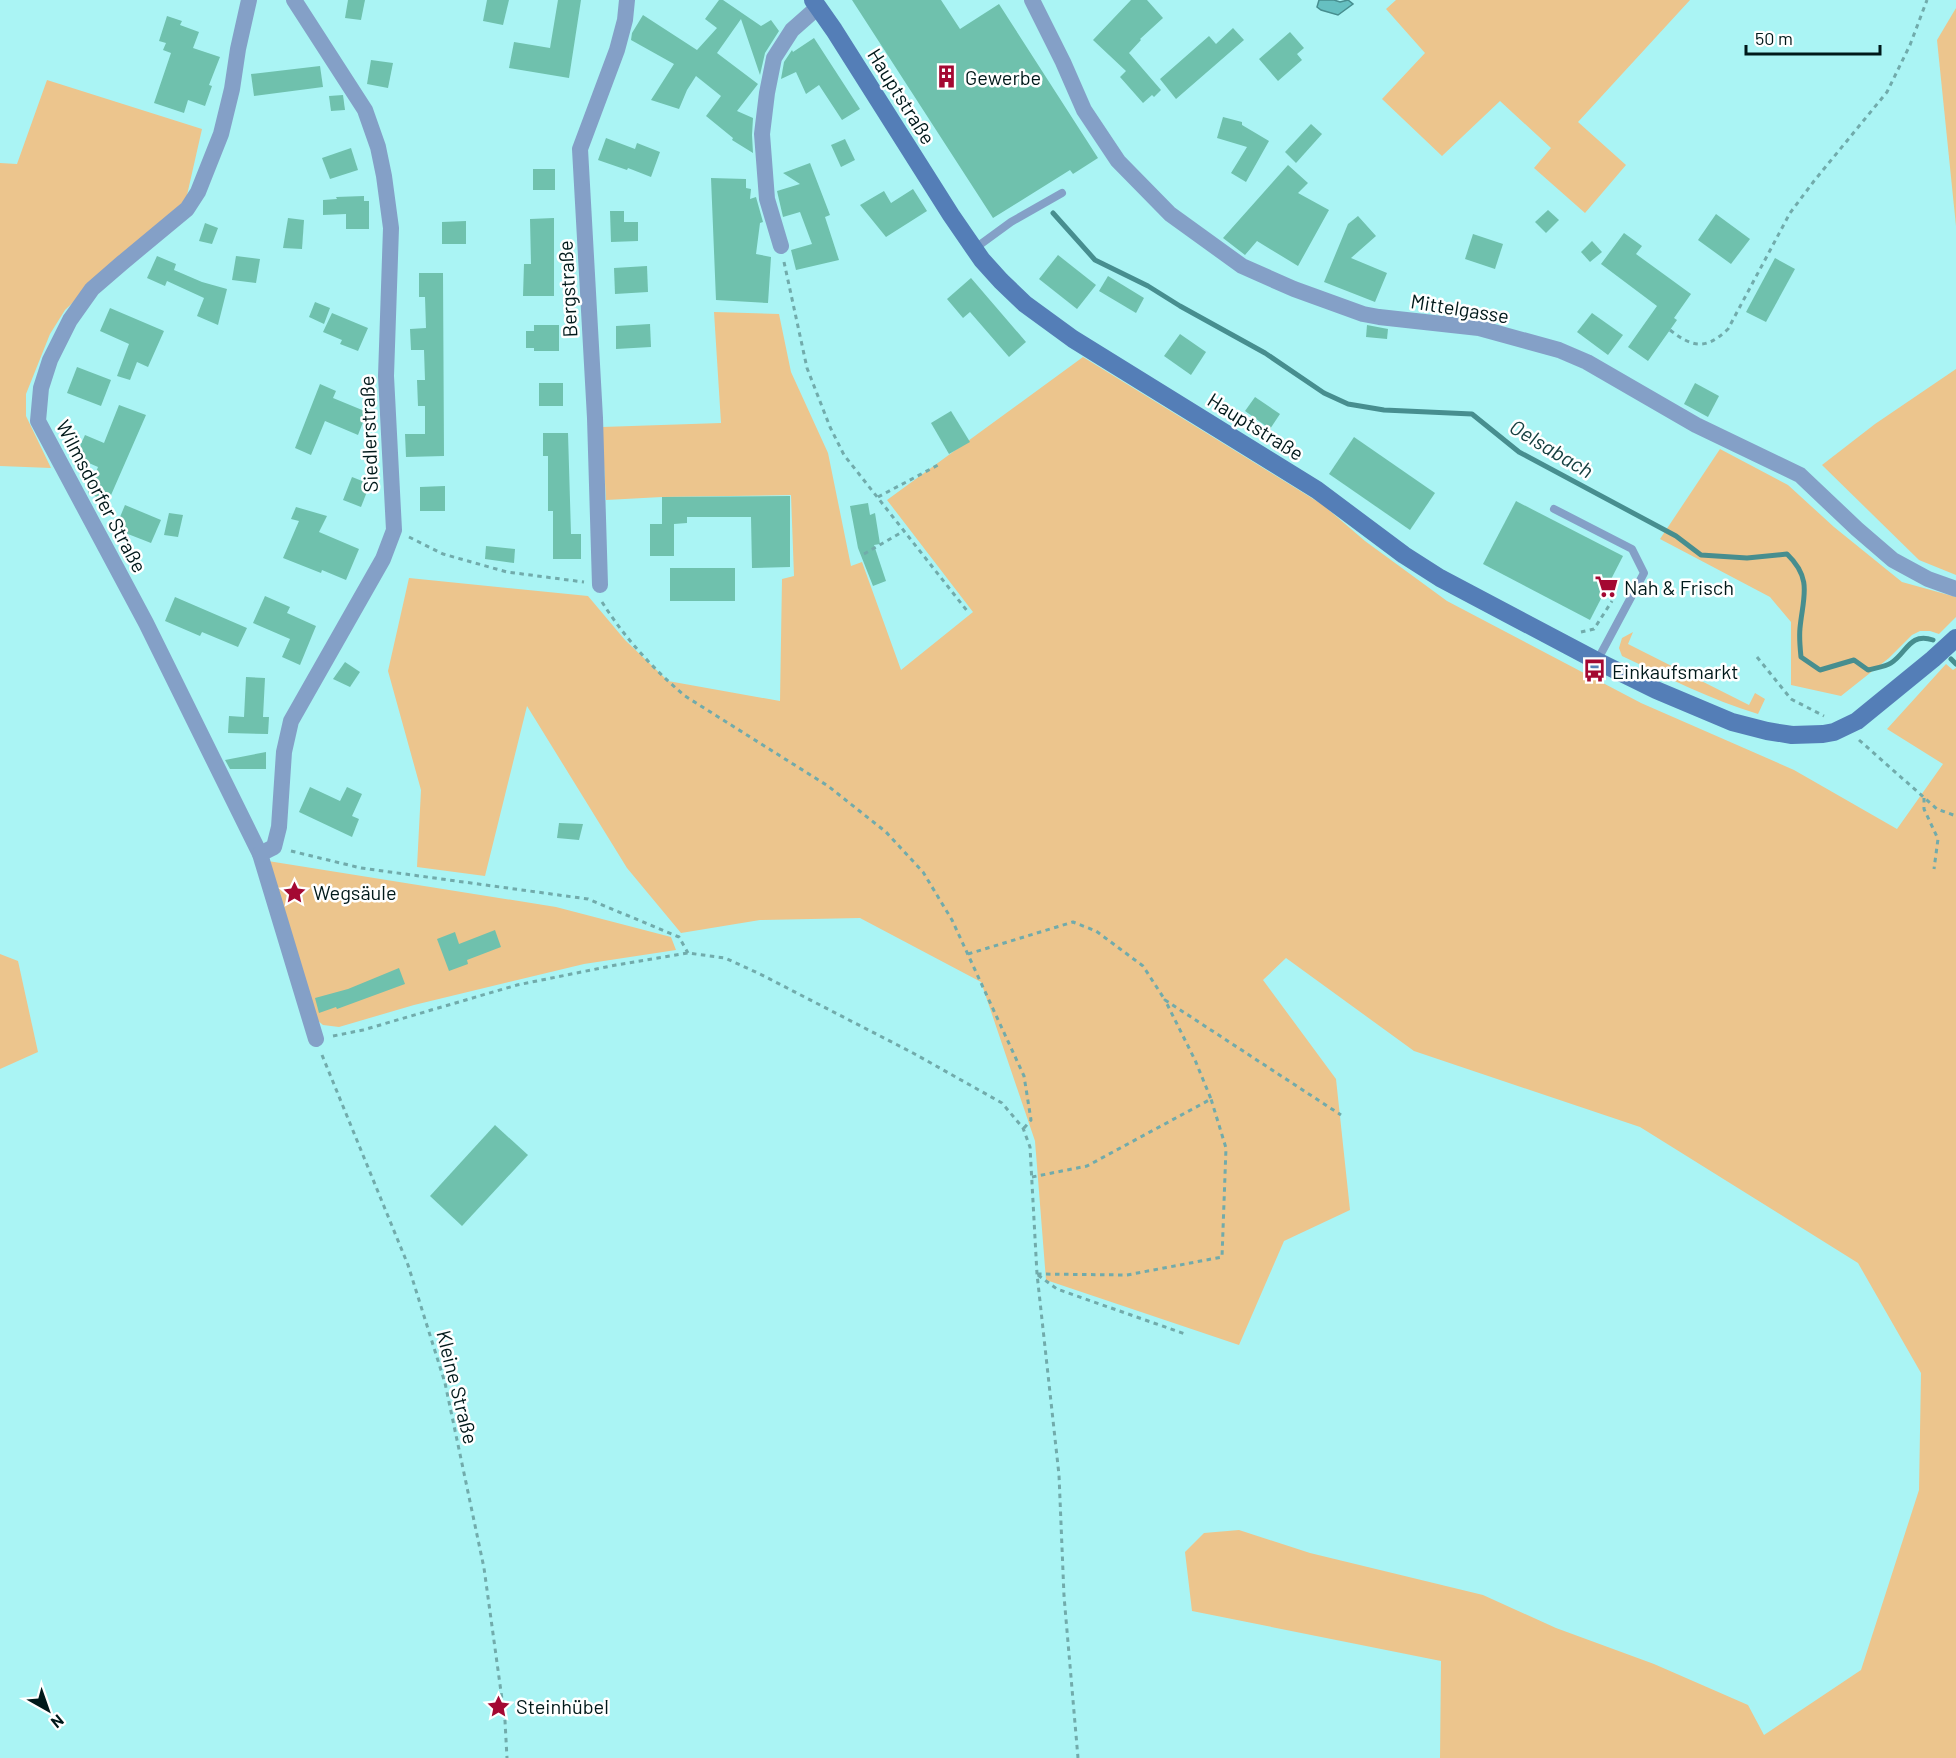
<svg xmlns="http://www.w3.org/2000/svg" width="1956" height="1758" font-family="Barlow,sans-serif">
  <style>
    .green { fill: #ecc58d }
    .water { fill: #66c0c1; stroke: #478e8f; stroke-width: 1.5 }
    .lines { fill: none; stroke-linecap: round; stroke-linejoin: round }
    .stream { stroke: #478e8f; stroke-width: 5 }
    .building { fill: #6fc1ad }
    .path { stroke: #71abab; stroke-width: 3; stroke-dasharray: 4.5 4.5; stroke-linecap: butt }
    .service { stroke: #84a0c7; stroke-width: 8 }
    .minor { stroke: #84a0c7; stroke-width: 16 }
    .secondary { stroke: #547eb7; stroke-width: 18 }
    .labels { text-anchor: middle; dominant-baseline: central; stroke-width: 5; stroke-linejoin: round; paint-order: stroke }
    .poi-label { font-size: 20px; fill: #00191a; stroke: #fff; text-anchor: start }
    .street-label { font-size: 20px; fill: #00191a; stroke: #fff }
    .water-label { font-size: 21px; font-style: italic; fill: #164041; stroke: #fff }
  </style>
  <rect width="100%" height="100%" fill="#aaf4f4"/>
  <!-- green -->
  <g class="green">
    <polygon points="1396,0 1690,0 1578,122 1626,165 1585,213 1534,168 1551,148 1500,101 1442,156 1382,99 1425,53 1386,9"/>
    <polygon points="1956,8 1956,226 1937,40"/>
    <polygon points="47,80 202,129 185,204 133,245 65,310 50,334 26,394 26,416 51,468 0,466 0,163 17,164"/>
    <polygon points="714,312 779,314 791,372 828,453 851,566 862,562 901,670 973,612 887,500 1083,357 1323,505 1365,541 1447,601 1641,703 1794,770 1897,829 1943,764 1887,729 1946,664 1953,670 1956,668 1956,1758 1440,1758 1441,1661 1192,1611 1185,1552 1204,1533 1239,1530 1310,1553 1483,1595 1556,1628 1654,1664 1748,1705 1764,1735 1861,1670 1919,1490 1921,1373 1858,1263 1640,1127 1414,1051 1286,958 1263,980 1336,1079 1350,1210 1284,1241 1239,1345 1046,1280 1035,1141 981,982 860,918 760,920 681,933 627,868 527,706 485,876 417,867 421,790 388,671 409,578 588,596 625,640 668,681 780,701 782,579 794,576 791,495 662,497 606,500 602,427 721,423"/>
    <polygon points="1956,369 1956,575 1919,560 1822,465 1875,424"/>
    <polygon points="1720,449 1788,485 1834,527 1902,582 1956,597 1956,617 1939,634 1930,631 1920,631 1912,635 1889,658 1841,696 1791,685 1791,622 1770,597 1660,539"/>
    <path d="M1633,632l-5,12 121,61 6,-12 10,6 -7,15c-47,-14 -91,-37 -136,-58l-3,-8 3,-10z"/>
    <polygon points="268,861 556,907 671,937 676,950 584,964 414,1005 339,1027 323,1025 316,1019"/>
    <polygon points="0,954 18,961 38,1052 0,1069"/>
  </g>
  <!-- water -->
  <polygon class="water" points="1319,0 1334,0 1340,2 1348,0 1353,4 1338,15 1321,10 1317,7"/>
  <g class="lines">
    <!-- stream -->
    <g class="stream">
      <path d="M1053,213l42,47 53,26 32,20 85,47 59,40 24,11 36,6 88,4 47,38 157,84 25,19 46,3 40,-4c26,25 16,43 13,74 -1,10 0,19 1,29l19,13 34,-10 14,10c7,-2 17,-3 23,-7 16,-10 18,-31 42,-23"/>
      <polyline points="1951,659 1956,664"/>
    </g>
  </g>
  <!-- building -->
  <g class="building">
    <polygon points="348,0 365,0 361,20 345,18"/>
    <polygon points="487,0 509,0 503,25 483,21"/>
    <polygon points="558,0 581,0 569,78 509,68 514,42 550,48"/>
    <polygon points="719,0 723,0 761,26 771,20 779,31 765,53 760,75 741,19 717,53 758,84 737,111 753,118 752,135 753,153 732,140 733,138 706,116 721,96 696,76 687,90 679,109 651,100 674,64 631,40 632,33 643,15 697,50 717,28 705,19"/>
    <polygon points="852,0 941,0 960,29 999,4 1098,158 1073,174 1070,170 993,218"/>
    <polygon points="1131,0 1147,0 1163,18 1140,39 1141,40 1129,53 1161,90 1154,97 1152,95 1143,103 1120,77 1126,71 1093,40"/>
    <polygon points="167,16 182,21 180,25 199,32 193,48 220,57 209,85 212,86 205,106 188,100 184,113 154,103 171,53 163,50 166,43 159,41"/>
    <polygon points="1233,28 1244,40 1176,99 1160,79 1209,36 1216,44"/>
    <polygon points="1290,32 1304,48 1297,54 1302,60 1278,81 1259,59"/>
    <polygon points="814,38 860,109 842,120 819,85 806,94 796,72 781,79 784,62 792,50 793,52"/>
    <polygon points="371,60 393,63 388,88 367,84"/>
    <polygon points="320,66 323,87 254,96 251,74"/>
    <polygon points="343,95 345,110 331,111 329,96"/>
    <polygon points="1223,117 1242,122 1242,125 1269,141 1246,182 1231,173 1247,147 1217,138"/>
    <polygon points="1311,124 1322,134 1296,163 1285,152"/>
    <polygon points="606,138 635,149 637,143 660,152 651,177 628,168 627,170 598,160"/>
    <polygon points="845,139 855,160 841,167 831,145"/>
    <polygon points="351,148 358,170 330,179 322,158"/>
    <polygon points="810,163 830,215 825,217 839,260 796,270 791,250 812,244 800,212 783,217 777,191 800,184 783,173"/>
    <polygon points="1288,165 1308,183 1298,193 1329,210 1298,266 1257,241 1245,255 1223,238"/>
    <rect x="533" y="169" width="22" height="21"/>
    <polygon points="711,178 746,179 746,188 751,189 750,199 756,197 763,222 760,223 756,254 771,257 768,303 716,300"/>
    <polygon points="913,189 927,211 886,237 860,205 884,191 891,203"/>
    <polygon points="364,196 364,201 369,201 369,229 346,229 346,214 323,215 323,200 337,199 336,197"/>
    <polygon points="1548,210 1559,220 1546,233 1535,222"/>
    <polygon points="610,211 624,211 624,222 638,222 638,241 611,242"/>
    <polygon points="1716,214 1750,239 1731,264 1698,240"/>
    <polygon points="1358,216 1376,236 1351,258 1387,273 1375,302 1324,282 1348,224"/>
    <polygon points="288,218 304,220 302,249 283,248"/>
    <polygon points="554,218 554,296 523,296 524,264 531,264 530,219"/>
    <polygon points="466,221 466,244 442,244 442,222"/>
    <polygon points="205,223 218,228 212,244 199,241"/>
    <polygon points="1624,233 1642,246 1636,254 1691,294 1674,318 1677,320 1648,361 1628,347 1657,306 1601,264"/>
    <polygon points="1473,234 1503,244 1495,269 1465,259"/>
    <polygon points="1592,241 1602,252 1590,262 1581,252"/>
    <polygon points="1058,255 1096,285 1077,309 1039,279"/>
    <polygon points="157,256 176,264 174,270 202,282 227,289 218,325 197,316 204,298 167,281 165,286 147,278"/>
    <polygon points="236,256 260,259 256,283 232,280"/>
    <polygon points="1775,258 1795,269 1766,322 1746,312"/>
    <polygon points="647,266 648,292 615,294 614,268"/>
    <polygon points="419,273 443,273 444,456 406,457 405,434 425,434 425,406 418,406 417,380 425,380 424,350 411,350 410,329 426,328 425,297 419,297"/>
    <polygon points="1108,276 1144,298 1136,313 1099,291"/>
    <polygon points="971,278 1026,342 1009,357 970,312 963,318 947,299"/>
    <polygon points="315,302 330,308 324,324 309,317"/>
    <polygon points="110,308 164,331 148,367 137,362 130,380 117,376 129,344 100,331"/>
    <polygon points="332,313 368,328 358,351 340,344 342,340 323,332"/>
    <polygon points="1592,313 1623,335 1608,355 1577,332"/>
    <polygon points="650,324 651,347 616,349 616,326"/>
    <polygon points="534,325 559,325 559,351 534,351 534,348 526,348 526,331 534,331"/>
    <polygon points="1367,325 1388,329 1387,339 1366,337"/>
    <polygon points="1180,334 1206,352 1191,375 1164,356"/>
    <polygon points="77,367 111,380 101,406 67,393"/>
    <rect x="539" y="383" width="24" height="23"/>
    <polygon points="1695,383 1719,396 1708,417 1684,404"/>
    <polygon points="320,384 336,391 333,398 367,412 358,435 325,421 311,455 295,448"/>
    <polygon points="1255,397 1280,414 1270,429 1245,411"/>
    <polygon points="119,405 146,415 108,502 88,493 98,467 75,457 85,435 104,443"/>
    <polygon points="951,411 970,442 949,454 931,423"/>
    <polygon points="543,433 568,433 571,534 581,534 581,559 553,559 553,511 548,511 548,456 543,456"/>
    <polygon points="1354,437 1435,493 1410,530 1329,474"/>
    <polygon points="352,477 370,484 361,507 343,500"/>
    <polygon points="445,486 445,511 420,511 420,487"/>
    <polygon points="790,496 790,567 752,568 751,517 687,517 687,523 674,524 674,556 650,556 650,524 662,524 662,497"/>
    <polygon points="1516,501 1623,556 1590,620 1483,564"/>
    <polygon points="868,503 870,515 875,513 880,544 874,545 886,581 873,586 858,548 850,506"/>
    <polygon points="125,505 161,520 151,543 115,529"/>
    <polygon points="296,507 327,516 319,532 359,549 346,580 322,570 321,573 283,558 299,521 291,519"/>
    <polygon points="169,513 183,515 178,537 164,535"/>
    <polygon points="486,546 515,549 514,563 485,559"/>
    <rect x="670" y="568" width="65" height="33"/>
    <polygon points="265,596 290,607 287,613 316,626 300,665 282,657 290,639 253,623"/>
    <polygon points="175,597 247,628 238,647 202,632 200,636 165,621"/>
    <polygon points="345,662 360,672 350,687 333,679"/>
    <polygon points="246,677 265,678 263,717 269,717 268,734 228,733 229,716 244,717"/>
    <polygon points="266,752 266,769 230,769 225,760"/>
    <polygon points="310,787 340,801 347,787 362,794 352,816 359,819 352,837 299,812"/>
    <polygon points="559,823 583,824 579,840 557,838"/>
    <polygon points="495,930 501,947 467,960 468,964 449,971 437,939 455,932 459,944"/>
    <polygon points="399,968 405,984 337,1009 336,1007 319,1013 315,998 348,989"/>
    <polygon points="495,1125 528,1155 462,1226 430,1196"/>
  </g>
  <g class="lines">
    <!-- path -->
    <g class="path">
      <polyline points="784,262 807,368 830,427 844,455 968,612"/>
      <path d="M1670,330c23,18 36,20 58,-1l62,-116 24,-32 73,-89 23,-47 17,-45"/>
      <polyline points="878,497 940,464"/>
      <polyline points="409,537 443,554 507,572 584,582"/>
      <polyline points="864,554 904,531"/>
      <path d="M602,602c22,35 51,67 83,94l143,90 58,46 37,40 29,48 72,156 7,44 -7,8"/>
      <polyline points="1581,632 1594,629 1612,601"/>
      <polyline points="1757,657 1791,699 1824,716"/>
      <polyline points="1859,740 1937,809 1956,816"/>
      <polyline points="1924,798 1924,809 1938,839 1934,869"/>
      <polyline points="291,851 361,868 588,899 679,937 688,953"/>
      <polyline points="968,954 1073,922 1096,931 1143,966 1165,1000"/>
      <polyline points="333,1036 363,1030 517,985 616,965 688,953 725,958 760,974 913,1053 1002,1103 1023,1128 1030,1147 1037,1274 1059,1475 1064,1596 1078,1758"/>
      <polyline points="322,1055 408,1265 445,1383 484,1568 505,1721 507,1758"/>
      <polyline points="1032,1177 1087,1166 1211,1099 1195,1060 1165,1000 1341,1115"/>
      <polyline points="1037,1274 1127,1275 1222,1257 1226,1148 1211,1099"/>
      <polyline points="1038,1275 1057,1289 1185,1334"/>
    </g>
    <!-- service -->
    <g class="service">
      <polyline points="974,249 1011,222 1062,193"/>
      <polyline points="1554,509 1632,549 1644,573 1597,661"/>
    </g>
    <!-- minor -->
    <g class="minor">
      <polyline points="249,0 238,49 232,89 221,134 198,192 187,209 122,263 92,289 70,320 50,360 41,388 38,421 146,623 260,854 316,1039"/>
      <polyline points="1032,0 1063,62 1084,110 1118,161 1170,214 1242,266 1294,289 1363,314 1379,317 1479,328 1559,350 1587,362 1696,425 1800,475 1857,529 1893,560 1928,579 1956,589"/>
      <polyline points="781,246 767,199 762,134 767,93 774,58 792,30 818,7"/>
      <polyline points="600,585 595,418 580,149 617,50 625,20 627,0"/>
      <polyline points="260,854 274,847 279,827 284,752 291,721 383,559 394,530 386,376 391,228 384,176 378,147 365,110 294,0"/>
    </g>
    <!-- secondary -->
    <polyline class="secondary" points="813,0 834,30 951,215 982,260 1001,281 1025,304 1073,339 1317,490 1404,555 1440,578 1597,661 1656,690 1732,722 1767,731 1792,735 1823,734 1834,732 1857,721 1933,659 1956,638"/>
  </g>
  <!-- icons -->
  <defs>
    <symbol id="building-bare" viewBox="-9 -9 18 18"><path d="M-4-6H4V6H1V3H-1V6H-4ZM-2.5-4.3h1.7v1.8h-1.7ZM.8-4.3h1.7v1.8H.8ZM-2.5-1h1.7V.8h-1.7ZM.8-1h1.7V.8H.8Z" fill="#a40832" stroke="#fff" stroke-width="2.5" paint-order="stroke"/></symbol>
    <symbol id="supermarket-bare" viewBox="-9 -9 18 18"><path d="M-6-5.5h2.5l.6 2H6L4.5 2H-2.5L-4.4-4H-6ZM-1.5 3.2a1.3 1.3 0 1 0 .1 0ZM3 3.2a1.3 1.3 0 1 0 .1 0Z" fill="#a40832" stroke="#fff" stroke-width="2.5" paint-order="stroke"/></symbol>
    <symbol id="bus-bare" viewBox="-9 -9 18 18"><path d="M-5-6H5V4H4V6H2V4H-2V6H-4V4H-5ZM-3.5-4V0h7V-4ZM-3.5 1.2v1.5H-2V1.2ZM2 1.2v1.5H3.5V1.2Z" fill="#a40832" stroke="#fff" stroke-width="2.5" paint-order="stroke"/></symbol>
    <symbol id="sight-bare" viewBox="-9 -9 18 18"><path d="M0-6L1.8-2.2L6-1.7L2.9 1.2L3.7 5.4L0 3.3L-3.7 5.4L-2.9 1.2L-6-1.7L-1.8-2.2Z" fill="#a40832" stroke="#fff" stroke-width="2.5" paint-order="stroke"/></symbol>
  </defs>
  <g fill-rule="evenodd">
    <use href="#building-bare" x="930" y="60" width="33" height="33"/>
    <use href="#supermarket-bare" x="1590" y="570" width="33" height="33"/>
    <use href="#bus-bare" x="1578" y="654" width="33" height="33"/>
    <use href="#sight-bare" x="278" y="876" width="33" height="33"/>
    <use href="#sight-bare" x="482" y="1690" width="33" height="33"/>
  </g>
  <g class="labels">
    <!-- poi labels -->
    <g class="poi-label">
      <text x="965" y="77">Gewerbe</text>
      <text x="1624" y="587">Nah &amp; Frisch</text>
      <text x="1612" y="671">Einkaufsmarkt</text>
      <text x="313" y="892">Wegsäule</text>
      <text x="516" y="1706">Steinhübel</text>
    </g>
    <!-- street labels -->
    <g class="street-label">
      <text transform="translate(902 96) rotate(58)">Hauptstraße</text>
      <text transform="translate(567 289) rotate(-93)">Bergstraße</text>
      <text transform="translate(1460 308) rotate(9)">Mittelgasse</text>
      <text transform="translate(1256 426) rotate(32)">Hauptstraße</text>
      <text transform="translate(368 434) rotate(-92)">Siedlerstraße</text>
      <text transform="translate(102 496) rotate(62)">Wilmsdorfer Straße</text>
      <text transform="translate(458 1387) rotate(76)">Kleine Straße</text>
    </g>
    <!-- water labels -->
    <g class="water-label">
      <text transform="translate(1552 448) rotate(31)">Oelsabach</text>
    </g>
  </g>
  <!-- north arrow -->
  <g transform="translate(48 1710) rotate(140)" stroke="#ffffff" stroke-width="4.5" paint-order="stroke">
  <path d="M0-4.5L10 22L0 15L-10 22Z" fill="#00191a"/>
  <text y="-9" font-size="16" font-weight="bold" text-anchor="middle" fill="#00191a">N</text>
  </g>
  <!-- scale -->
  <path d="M1746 45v9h134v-9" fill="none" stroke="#00191a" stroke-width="3"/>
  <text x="1755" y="45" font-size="18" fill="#00191a" stroke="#ffffff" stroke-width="4.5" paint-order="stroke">50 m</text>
</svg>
